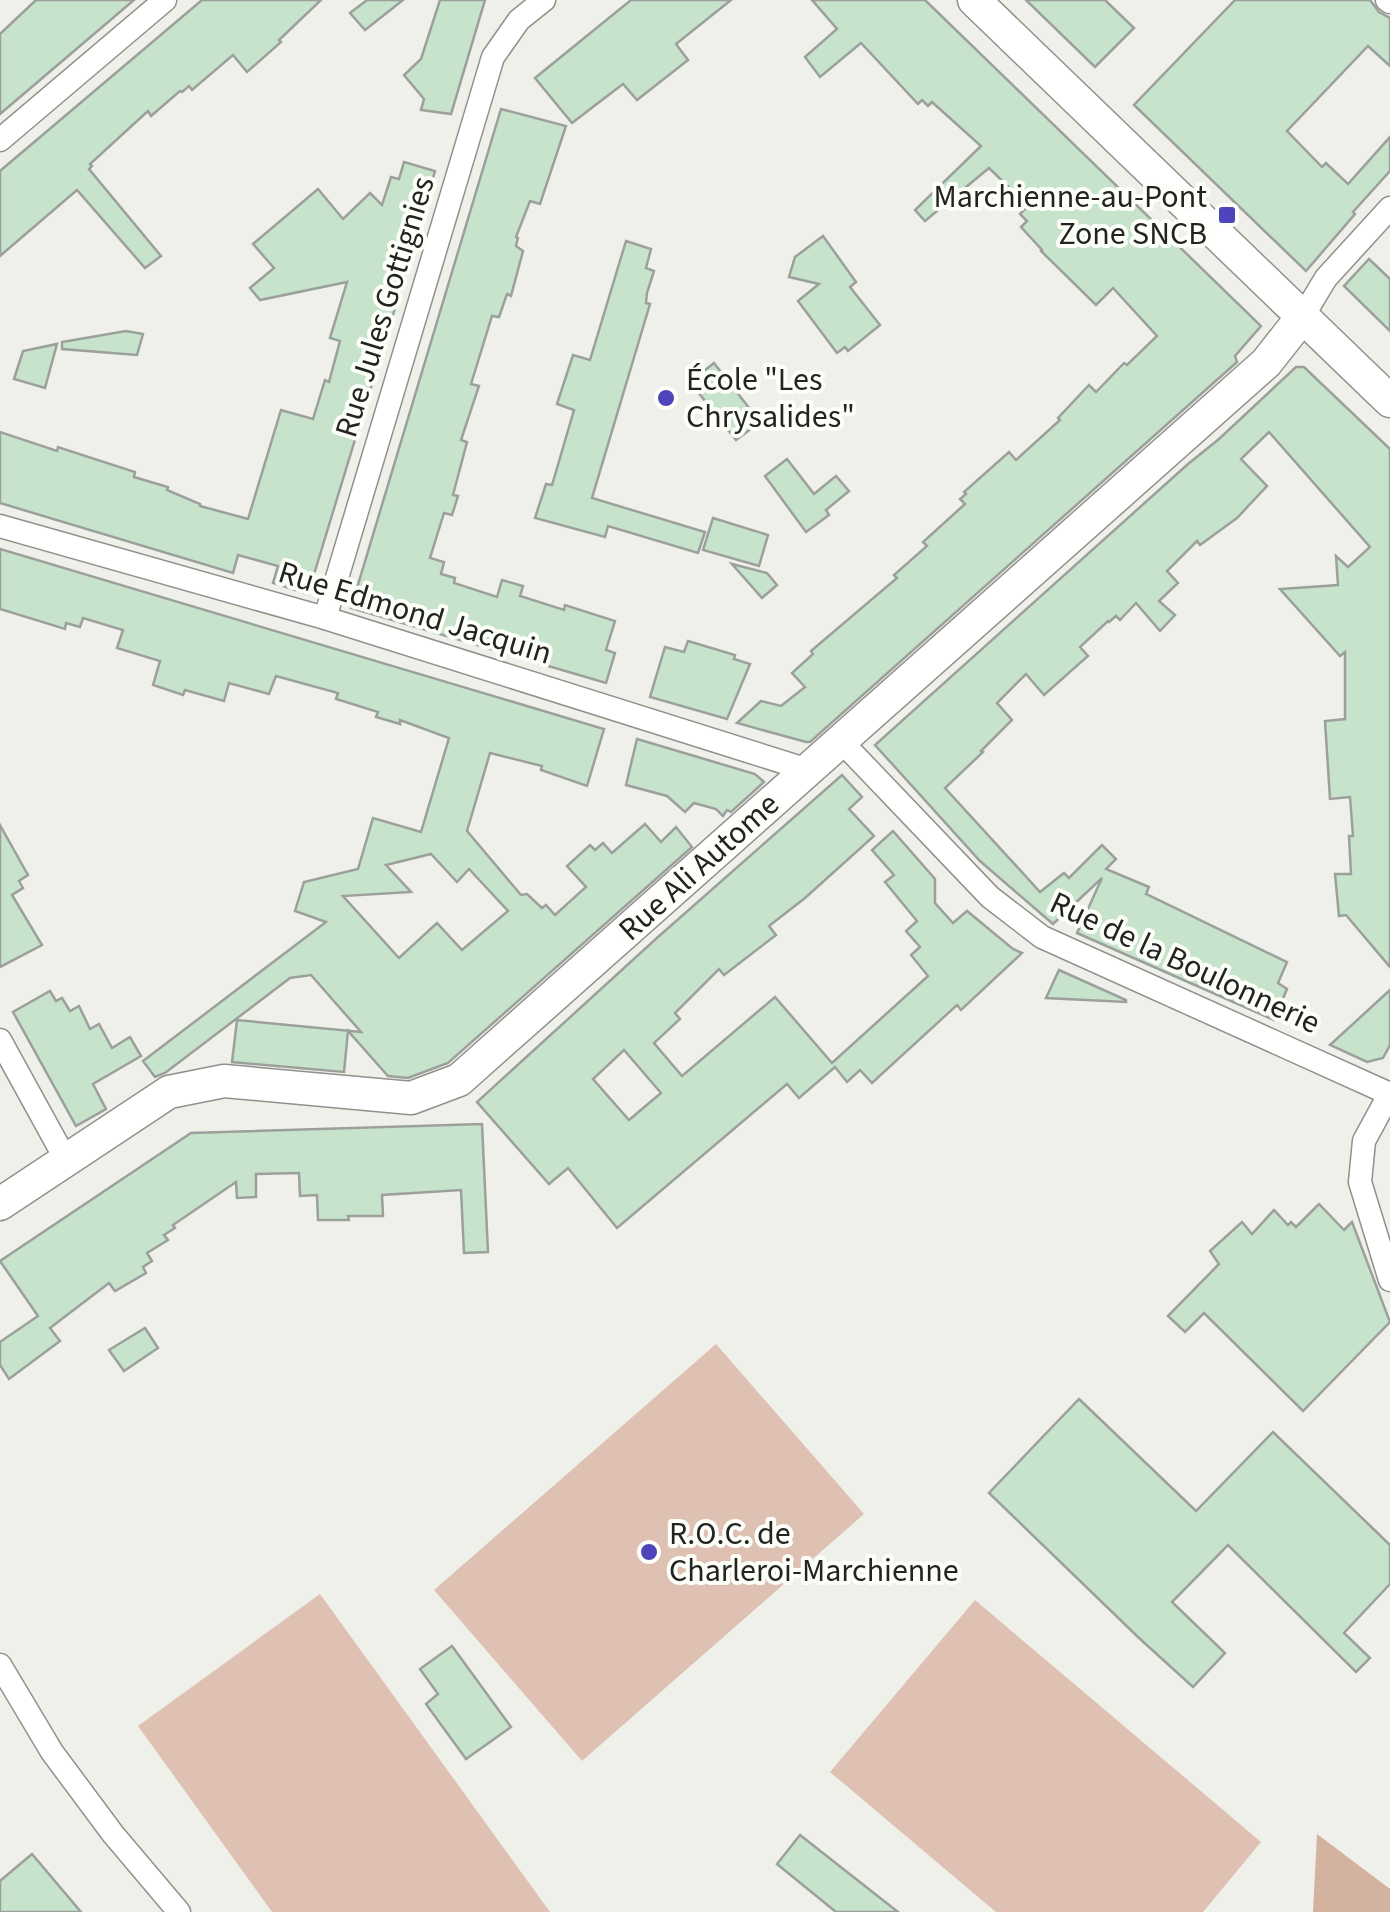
<svg xmlns="http://www.w3.org/2000/svg" width="1390" height="1912" font-family="'Source Sans 3',sans-serif">
  <style>
    .green { fill: #dec1b2 }
    .forest { fill: #d3b2a0 }
    .building { fill: #c7e3cb; stroke: #9ca09c; stroke-width: 2.5; fill-rule: evenodd }
    .lines { fill: none; stroke-linecap: round; stroke-linejoin: round }
    .street-casing { stroke: #90918b; stroke-width: 25 }
    .secondary-casing { stroke: #90918b; stroke-width: 35 }
    .street { stroke: #fff; stroke-width: 22 }
    .secondary { stroke: #fff; stroke-width: 32 }
    .poi-dot { fill: #4e45bc; stroke: #fcfef8; stroke-width: 4 }
    .labels { text-anchor: middle; dominant-baseline: central; stroke-width: 8; stroke-linejoin: round; paint-order: stroke }
    .poi-label { font-size: 32px; fill: #232422; stroke: #fcfef8; text-anchor: start }
    .street-label { font-size: 32px; fill: #232422; stroke: #fcfef8 }
  </style>
  <rect width="100%" height="100%" fill="#eff0ea"/>
  <!-- green -->
  <g class="green">
    <polygon points="716,1344 864,1514 582,1761 434,1590"/>
    <polygon points="320,1594 550,1912 272,1912 138,1726"/>
    <polygon points="975,1600 1261,1842 1203,1912 996,1912 830,1772"/>
  </g>
  <!-- forest -->
  <polygon class="forest" points="1317,1834 1390,1889 1390,1912 1313,1912"/>
  <!-- building -->
  <g class="building">
    <polygon points="36,0 134,0 0,114 0,34"/>
    <polygon points="202,0 321,0 279,40 281,42 247,72 233,55 192,90 189,86 182,92 180,91 151,116 148,111 90,164 92,166 89,169 161,256 145,268 77,190 0,256 0,171"/>
    <polygon points="367,0 403,0 365,30 350,13"/>
    <polygon points="440,0 485,0 451,114 421,110 424,99 404,75 421,59"/>
    <polygon points="631,0 731,0 676,44 688,60 637,100 623,84 572,123 535,78"/>
    <polygon points="812,0 925,0 1261,326 1235,356 1237,362 810,742 806,742 737,723 761,701 781,706 805,687 792,673 813,654 811,651 897,578 894,575 927,546 923,542 965,504 960,499 966,494 964,492 1009,452 1016,460 1060,420 1058,418 1089,385 1096,392 1124,363 1127,365 1157,336 1113,288 1096,305 1041,251 1042,250 1021,227 1027,221 1020,214 1028,206 989,168 925,221 915,210 981,146 932,102 928,106 922,100 918,104 861,43 820,77 805,57 837,29"/>
    <polygon points="1026,0 1105,0 1134,28 1095,67"/>
    <polygon points="1235,0 1370,0 1379,12 1390,18 1390,66 1368,46 1287,131 1322,167 1326,163 1348,184 1390,137 1390,171 1353,212 1355,214 1306,271 1134,105"/>
    <polygon points="501,109 566,126 540,204 530,201 516,237 518,238 516,246 523,251 511,296 507,294 499,317 492,316 471,384 479,386 461,440 467,442 453,495 458,496 452,515 444,513 430,558 444,562 441,574 455,578 454,583 497,597 502,580 523,586 520,596 564,610 565,605 615,621 606,650 615,653 606,683 351,608"/>
    <polygon points="404,162 435,171 420,220 415,219 406,272 308,594 273,583 278,566 238,555 233,573 0,503 0,432 57,451 58,447 135,472 134,477 168,487 167,490 200,504 200,506 248,519 281,410 313,419 325,380 329,382 340,341 330,338 347,282 260,300 250,288 274,268 253,244 318,189 343,219 370,193 382,205 391,177 399,179"/>
    <polygon points="823,236 856,282 850,287 880,325 848,351 845,347 837,353 798,301 819,284 789,277 795,257"/>
    <polygon points="626,241 651,249 646,268 654,271 647,293 646,303 650,304 592,498 705,532 698,553 608,526 605,537 535,518 546,484 552,485 574,410 557,404 573,355 590,360"/>
    <polygon points="1369,259 1390,279 1390,331 1344,286"/>
    <polygon points="126,331 143,334 137,355 62,349 62,342"/>
    <polygon points="57,344 45,388 14,379 23,351"/>
    <polygon points="714,363 760,422 736,440 690,382"/>
    <polygon points="1296,367 1304,367 1390,449 1390,967 1346,915 1339,916 1335,874 1351,874 1349,836 1353,836 1350,797 1330,799 1325,721 1345,719 1345,652 1340,656 1280,589 1338,585 1336,556 1348,567 1370,547 1269,432 1241,459 1267,486 1237,518 1200,545 1197,541 1167,571 1178,583 1159,601 1175,615 1160,631 1136,603 1120,620 1116,616 1109,622 1108,621 1080,647 1088,656 1044,695 1026,674 997,703 1012,720 981,751 983,752 945,788 1040,892 1064,873 1069,878 1102,845 1116,859 1106,869 1149,887 1146,894 1287,962 1278,983 1287,989 1274,1020 1077,933 1102,878 1053,924 980,861 875,745 1188,464 1219,439"/>
    <polygon points="787,459 814,494 836,476 849,491 826,510 829,515 806,532 765,476"/>
    <polygon points="713,518 768,535 759,566 703,550"/>
    <path d="M0,549l604,180 -17,57 -46,-16 1,-4 -52,-13 -23,78 54,64 6,-1 15,14 4,-3 9,10 31,-28 -19,-21 23,-21 5,5 8,-7 9,10 33,-29 16,18 15,-15 16,20 -244,216 -40,15 -20,-2 -40,-45 -4,41 -112,-10 5,-42 124,12 -50,-57 -21,3 -125,95 -10,4 -12,-16 183,-139 -31,-11 9,-29 54,-13 15,-51 48,14 28,-94 -49,-18v4l-24,-7 2,-5 -42,-13 2,-6 -62,-17 -7,18 -40,-11 -5,18 -39,-11 -2,5 -30,-10 7,-24 -43,-13 6,-18 -40,-12 -3,9 -14,-4 -1,6 -65,-20zM431,854l26,28 12,-13 39,42 -46,39 -25,-27 -38,35 -56,-62 68,-4 -25,-27z"/>
    <polygon points="732,564 767,573 777,585 762,598"/>
    <polygon points="688,641 735,655 734,659 750,664 727,719 650,697 665,647 684,652"/>
    <polygon points="637,739 755,774 764,782 731,812 727,810 723,816 716,809 694,803 685,812 667,796 626,785"/>
    <path d="M842,775l20,22 -13,12 25,27 -69,62 -36,28 7,9 -52,40 -5,-6 -44,44 5,6 -26,24 28,33 93,-79 57,66 96,-87 -17,-21 9,-8 -14,-16 11,-10 -32,-39 9,-7 -22,-25 21,-19 42,48v24l18,20 14,-12 46,38 9,4 -61,57 -4,-5 -85,78 -12,-13 -13,12 -12,-15 -36,31 -12,-14 -170,144 -49,-60 -19,16 -72,-82 181,-165zM624,1050l37,43 -32,27 -36,-41z"/>
    <polygon points="0,825 28,875 19,881 23,888 12,895 42,945 0,967"/>
    <polygon points="1059,970 1126,1000 1126,1002 1046,998"/>
    <polygon points="1390,990 1390,1045 1383,1058 1367,1062 1330,1045"/>
    <polygon points="50,991 56,1001 62,998 70,1011 79,1006 90,1029 99,1024 112,1048 130,1037 141,1056 93,1084 106,1109 76,1126 13,1012"/>
    <polygon points="482,1124 488,1252 464,1253 461,1190 382,1195 383,1216 348,1216 349,1220 318,1220 317,1195 300,1196 299,1173 256,1174 256,1197 237,1198 236,1182 173,1225 175,1228 164,1235 168,1240 147,1253 152,1261 143,1267 146,1273 115,1291 109,1283 50,1328 60,1341 9,1379 0,1365 0,1342 38,1316 0,1261 191,1133"/>
    <polygon points="1319,1204 1344,1230 1352,1222 1390,1322 1303,1411 1204,1313 1185,1332 1168,1316 1219,1264 1210,1251 1242,1222 1252,1234 1274,1210 1288,1225 1291,1222 1296,1227"/>
    <polygon points="145,1328 158,1348 124,1371 109,1350"/>
    <polygon points="1079,1399 1196,1511 1273,1432 1390,1545 1390,1584 1344,1633 1370,1658 1356,1672 1228,1545 1172,1602 1225,1653 1193,1687 1139,1638 989,1493"/>
    <polygon points="452,1646 511,1727 466,1759 426,1704 438,1694 420,1669"/>
    <polygon points="800,1835 898,1912 836,1912 777,1864"/>
    <polygon points="32,1854 81,1912 0,1912 0,1881"/>
  </g>
  <g class="lines">
    <defs>
      <g id="street">
        <polyline points="1387,0 1390,2"/>
        <polyline points="0,140 165,0"/>
        <polyline points="1303,316 1326,278 1390,208"/>
        <polyline points="0,526 325,618 808,770"/>
        <polyline points="325,618 493,57 519,20 544,0"/>
        <polyline points="841,741 990,897 1042,937 1390,1094"/>
        <polyline points="0,1040 66,1160"/>
        <polyline points="1390,1093 1364,1141 1360,1182 1390,1280"/>
        <polyline points="0,1665 52,1752 113,1834 179,1912"/>
      </g>
      <g id="secondary">
        <polyline points="974,0 1390,401"/>
        <polyline points="0,1204 169,1092 224,1081 411,1098 459,1080 1266,363 1303,316"/>
      </g>
    </defs>
    <!-- street casing -->
    <use href="#street" class="street-casing"/>
    <!-- secondary casing -->
    <use href="#secondary" class="secondary-casing"/>
    <!-- street -->
    <use href="#street" class="street"/>
    <!-- secondary -->
    <use href="#secondary" class="secondary"/>
  </g>
  <!-- markers -->
  <g class="poi-dot">
    <rect x="1217" y="205" width="20" height="20" rx="5"/>
    <circle cx="666" cy="398" r="10"/>
    <circle cx="649" cy="1552" r="10"/>
  </g>
  <g class="labels">
    <!-- poi labels -->
    <g class="poi-label">
      <text x="1207" y="197" text-anchor="end">Marchienne-au-Pont<tspan x="1207" dy="37">Zone SNCB</tspan></text>
      <text x="686" y="380">École "Les<tspan x="686" dy="37">Chrysalides"</tspan></text>
      <text x="669" y="1534">R.O.C. de<tspan x="669" dy="37">Charleroi-Marchienne</tspan></text>
    </g>
    <!-- street labels -->
    <g class="street-label">
      <text transform="translate(385 307) rotate(-73)">Rue Jules Gottignies</text>
      <text transform="translate(415 613) rotate(17)">Rue Edmond Jacquin</text>
      <text transform="translate(699 867) rotate(-42)">Rue Ali Autome</text>
      <text transform="translate(1185 963) rotate(25)">Rue de la Boulonnerie</text>
    </g>
  </g>
</svg>
